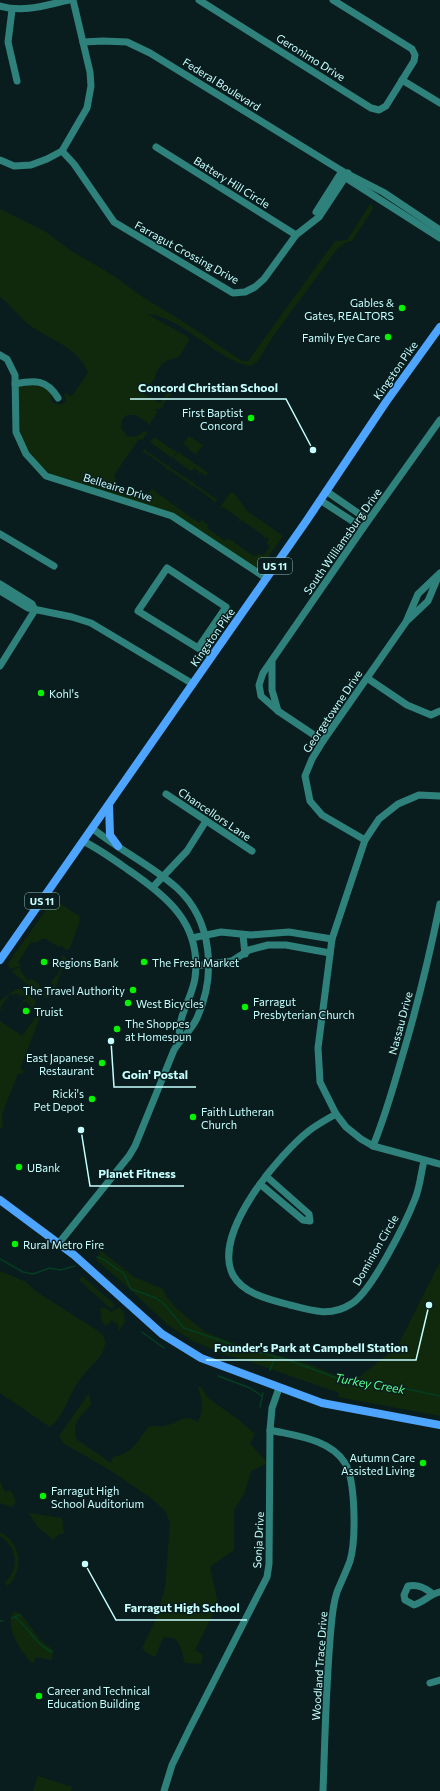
<svg xmlns="http://www.w3.org/2000/svg" width="440" height="1791" font-family="Commissioner,sans-serif">
  <style>
    .green { fill: #10290c }
    .lines { fill: none; stroke-linecap: round; stroke-linejoin: round }
    .stream { stroke: #043d21; stroke-width: 1.5 }
    .minor { stroke: #2f827c; stroke-width: 7 }
    .major { stroke: #4ea5ff; stroke-width: 8 }
    .poi-dot { fill: #05f200; stroke: #0a1d1e; stroke-width: 1.5 }
    .labels { text-anchor: middle; dominant-baseline: central; stroke-width: 3; stroke-linejoin: round; paint-order: stroke }
    .shield { fill: #0a1d1e; stroke: #8ebbbc; stroke-width: 1 }
    .shield-label { font-size: 10px; font-weight: bold; fill: #c7ffff }
    .street-label { font-size: 11px; fill: #c7ffff; stroke: #0a1d1e }
    .poi-label { font-size: 11px; fill: #c7ffff; stroke: #0a1d1e; text-anchor: start }
    .water-label { font-size: 12px; font-style: italic; fill: #55ff8f; stroke: #0a1d1e }
    .leader { fill: none; stroke: #c7ffff; stroke-width: 1.5 }
    .callout-dot { fill: #c7ffff; stroke: #0a1d1e; stroke-width: 1.5 }
    .callout-label { font-size: 12px; text-anchor: middle; font-weight: bold; fill: #c7ffff; stroke: #0a1d1e; stroke-width: 3; stroke-linejoin: round; paint-order: stroke }
  </style>
  <rect width="100%" height="100%" fill="#0a1d1e"/>
  <!-- green -->
  <g class="green">
    <path d="M370,204l3,2 -1,4 -20,31 -7,2 -8,6 -63,86 -17,27 -6,4c-35,-5 -67,-49 -104,-52l41,23 1,3 -10,17c-14,3 -17,5 -24,18l1,1 -12,18 16,9 13,-18 3,1 -14,20 3,2 -4,-1 -2,3 -2,-2 -2,2 3,2 -8,11 2,3 -16,-11h-9l-5,5 -1,8 6,8 9,1 9,-6 3,1 -6,8 -3,-1 -25,36 2,4 -3,3 13,9 3,-3 10,7 9,-1 6,-8 -1,4 22,16 3,-3 -2,4 23,16 3,-3 6,5 -1,3 18,13 3,-3 25,18 7,-2 3,2 7,-10 -4,-3 3,-4 -3,-2 -3,3 1,-4 -22,-16 -4,3 2,-4 -17,-12 -4,2 11,-16h4l13,18 36,25 -23,32h-3l-91,-58 -107,-31c-40,-22 -41,-49 -41,-90 10,-10 24,-3 33,4v7l2,3 8,2 5,-4 -2,-8 8,3 16,-23c-9,-26 -41,-34 -61,-50 -10,-8 -17,-19 -27,-26v-88l46,23 24,18 44,26 30,22 38,23 60,40h6l87,-120 12,-1z"/>
    <polygon points="189,436 203,445 196,454 189,450 188,447 183,444"/>
    <polygon points="154,437 176,452 172,458 150,442"/>
    <polygon points="147,446 145,450 168,466 171,463 169,467 192,482 195,480 193,483 216,499 219,497 213,505 214,501 192,485 189,488 190,484 168,469 165,471 166,467 144,452 141,454"/>
    <polygon points="178,452 208,473 206,476 201,472 198,475 199,472 195,468 191,471 173,458"/>
    <polygon points="51,903 61,904 79,916 80,920 70,948 66,950 61,945 59,947 44,938 35,943 31,942 18,962 21,966 9,969 8,964 11,959"/>
    <path d="M63,955l3,3v2l-14,35 -6,3 -3,-3 3,-5 4,1 4,-6 -3,-3c7,-7 12,-13 10,-24z"/>
    <polygon points="21,967 20,970 28,981 32,979 40,985 39,991 37,992 11,971"/>
    <polygon points="16,989 21,989 35,1000 36,1003 32,1008 27,1002 24,1002 18,1009 24,999 29,999 24,997 22,994 21,997 16,993 14,995 10,994 0,1008 3,1010 2,1011 0,1009 0,1001"/>
    <polygon points="43,1007 46,1015 44,1018 40,1017 20,1069 23,1070 23,1073 18,1074 2,1114 3,1125 0,1130 0,1021 22,1036"/>
    <polygon points="100,1250 134,1277 163,1289 166,1296 176,1308 205,1332 233,1343 309,1364 339,1377 359,1377 397,1347 440,1262 440,1416 338,1397 339,1393 245,1360 226,1355 193,1341 168,1325 120,1280 97,1261"/>
    <path d="M0,1271l26,11 8,8 67,43c2,3 5,7 4,11 -1,14 -18,25 -25,35 -11,15 -15,36 -30,48l-50,-34z"/>
    <polygon points="82,1276 114,1304 114,1308 110,1308 80,1281 80,1278"/>
    <polygon points="104,1307 111,1312 119,1307 124,1312 124,1321 126,1316 126,1320 120,1330 118,1329 119,1326 112,1320 106,1326 102,1322 100,1308"/>
    <path d="M198,1387h3l7,11 32,23 15,13 -5,10 18,19 -17,8 -6,21 -11,18v40l-24,17 7,32 -3,13 -19,38 8,5 -2,9 -16,-1c-4,-13 -5,-29 -22,-25l-8,19 -8,-4 -5,-5 13,-27 10,-33 5,-66 -5,-11 -14,-13 -43,-29 -45,-26 -4,-7 30,-43 2,12c-11,12 -19,16 -15,34l35,24 2,-6c22,-5 23,-15 36,-31 6,0 13,1 19,-1 14,-4 16,-12 30,-3 6,-13 4,-22 0,-35z"/>
    <polygon points="0,1481 5,1492 11,1490 16,1502 12,1507 0,1503"/>
    <polygon points="29,1513 62,1518 64,1534 59,1534 53,1540 37,1526"/>
    <path d="M0,1532c22,12 24,37 8,54l2,3 -7,-9 3,2c14,-15 11,-35 -6,-46z"/>
    <path d="M14,1611l7,3 19,26 13,10 -1,10 -16,-3 -2,5 -2,1c-11,-11 -29,-38 -18,-52z"/>
    <polygon points="38,1776 72,1787 71,1791 33,1791"/>
  </g>
  <g class="lines">
    <!-- stream -->
    <g class="stream">
      <polyline points="97,1257 103,1259 124,1274 131,1289 156,1298 164,1304 184,1328 236,1346 288,1360 342,1380 364,1380 440,1396"/>
      <polyline points="0,1259 23,1272 33,1274 50,1268 60,1270 75,1266"/>
      <polyline points="142,1332 164,1348"/>
      <polyline points="270,1370 275,1357"/>
      <polyline points="218,1376 250,1388 262,1396"/>
      <polyline points="260,1407 263,1393"/>
      <path d="M15,1617c14,11 20,27 37,35"/>
      <polyline points="12,1618 20,1615"/>
      <polyline points="0,1621 3,1621"/>
    </g>
    <!-- minor -->
    <g class="minor">
      <polyline points="199,0 371,108 379,110 386,106 414,61 415,55 412,49 333,0"/>
      <path d="M0,6c24,7 46,-1 69,-6"/>
      <polyline points="12,10 8,42 17,81"/>
      <polyline points="83,42 103,41 127,42 150,53 342,171 383,192 440,230"/>
      <polyline points="402,80 440,103"/>
      <polyline points="156,147 296,235"/>
      <polyline points="62,151 74,164 114,222 233,293 245,292 255,287 264,279 296,235 319,217 348,173"/>
      <polyline points="0,160 14,166 31,165 47,159 62,151 87,108 91,86 90,72 73,0"/>
      <polyline points="343,173 346,178 440,238"/>
      <polyline points="316,212 342,171"/>
      <polyline points="0,355 7,359 15,375 16,432 26,454 46,476 172,516 266,578"/>
      <path d="M15,384c19,-4 32,-5 43,14"/>
      <polyline points="326,491 368,520"/>
      <polyline points="320,500 363,528"/>
      <polyline points="0,534 54,566"/>
      <polygon points="167,568 226,607 198,648 138,611"/>
      <polyline points="0,584 32,604 35,610"/>
      <polyline points="0,591 28,608 72,617 91,623 193,684"/>
      <polyline points="409,619 428,601 438,577"/>
      <polyline points="198,648 212,656"/>
      <polyline points="272,662 272,690 278,711"/>
      <polyline points="0,666 35,610"/>
      <polyline points="367,678 407,705 431,715 440,711"/>
      <polyline points="323,741 278,711 261,696 259,685 263,673 363,528 440,420"/>
      <polyline points="166,794 252,851"/>
      <polyline points="440,796 419,795 398,804 379,819 365,840 332,939 318,1048 320,1082 336,1114 346,1127 361,1139 373,1146 440,1164"/>
      <polyline points="365,840 322,815 310,801 305,776 312,759 323,741 406,622 418,594 440,573"/>
      <path d="M83,841c16,8 30,18 44,28 40,27 75,55 68,109 -3,21 -19,40 -15,61"/>
      <polyline points="153,887 187,851 206,821"/>
      <polyline points="243,935 245,954"/>
      <polyline points="192,938 221,932 251,935 289,932 332,939"/>
      <polyline points="196,966 232,961 249,950 268,945 286,945 330,953"/>
      <path d="M336,1114c-9,5 -18,10 -26,16 -30,23 -99,104 -77,145 10,19 38,25 57,30 22,6 41,12 61,-1 20,-11 55,-82 64,-105 5,-12 6,-26 9,-38"/>
      <path d="M373,1146c11,-27 19,-54 27,-82 16,-53 29,-106 40,-160"/>
      <polyline points="260,1184 303,1220 310,1221 309,1214 266,1176"/>
      <path d="M59,1243l70,-87 6,-10 39,-96c7,-12 17,-19 23,-32 19,-42 16,-97 -20,-130 -26,-23 -58,-38 -85,-60"/>
      <path d="M270,1430c26,6 60,9 75,33 11,18 11,78 5,98 -4,11 -9,21 -13,31 -4,12 -5,24 -6,36 -5,54 -6,109 -8,163"/>
      <path d="M433,1594c-8,-6 -15,-10 -25,-8l-4,9 1,5 9,5c10,-3 16,-11 26,-13"/>
      <polyline points="430,1683 440,1680"/>
      <polyline points="164,1791 172,1765 190,1728 267,1577 269,1564 270,1430 272,1408 279,1388"/>
    </g>
    <!-- major -->
    <g class="major">
      <polyline points="109,805 110,835 118,846"/>
      <polyline points="0,960 307,520 386,402 440,327"/>
      <polyline points="0,1200 74,1255 162,1334 201,1358 322,1403 440,1425"/>
    </g>
  </g>
  <!-- markers -->
  <g class="poi-dot">
    <circle cx="402" cy="308" r="4"/>
    <circle cx="388" cy="337" r="4"/>
    <circle cx="251" cy="418" r="4"/>
    <circle cx="41" cy="693" r="4"/>
    <circle cx="44" cy="962" r="4"/>
    <circle cx="144" cy="962" r="4"/>
    <circle cx="133" cy="990" r="4"/>
    <circle cx="128" cy="1003" r="4"/>
    <circle cx="245" cy="1007" r="4"/>
    <circle cx="26" cy="1011" r="4"/>
    <circle cx="117" cy="1029" r="4"/>
    <circle cx="102" cy="1063" r="4"/>
    <circle cx="92" cy="1099" r="4"/>
    <circle cx="193" cy="1117" r="4"/>
    <circle cx="19" cy="1167" r="4"/>
    <circle cx="15" cy="1244" r="4"/>
    <circle cx="423" cy="1463" r="4"/>
    <circle cx="43" cy="1496" r="4"/>
    <circle cx="39" cy="1696" r="4"/>
  </g>
  <g class="labels">
    <!-- shield labels -->
    <g class="shield">
      <rect x="258" y="558" width="34" height="16" rx="3"/>
      <rect x="25" y="893" width="34" height="16" rx="3"/>
    </g>
    <g class="shield-label">
      <text x="275" y="566">US 11</text>
      <text x="42" y="901">US 11</text>
    </g>
    <!-- street labels -->
    <g class="street-label">
      <text transform="translate(311 57) rotate(32)">Geronimo Drive</text>
      <text transform="translate(222 84) rotate(32)">Federal Boulevard</text>
      <text transform="translate(232 182) rotate(32)">Battery Hill Circle</text>
      <text transform="translate(187 252) rotate(29)">Farragut Crossing Drive</text>
      <text transform="translate(395 370) rotate(-55)">Kingston Pike</text>
      <text transform="translate(118 487) rotate(17)">Belleaire Drive</text>
      <text transform="translate(342 541) rotate(-55)">South Williamsburg Drive</text>
      <text transform="translate(212 637) rotate(-55)">Kingston Pike</text>
      <text transform="translate(332 711) rotate(-56)">Georgetowne Drive</text>
      <text transform="translate(215 814) rotate(34)">Chancellors Lane</text>
      <text transform="translate(400 1023) rotate(-75)">Nassau Drive</text>
      <text transform="translate(375 1250) rotate(-60)">Dominion Circle</text>
      <text transform="translate(258 1540) rotate(-87)">Sonja Drive</text>
      <text transform="translate(319 1666) rotate(-86)">Woodland Trace Drive</text>
    </g>
    <!-- poi labels -->
    <g class="poi-label">
      <text x="394" y="302" text-anchor="end">Gables &amp;<tspan x="394" dy="13">Gates, REALTORS</tspan></text>
      <text x="380" y="337" text-anchor="end">Family Eye Care</text>
      <text x="243" y="412" text-anchor="end">First Baptist<tspan x="243" dy="13">Concord</tspan></text>
      <text x="49" y="693">Kohl's</text>
      <text x="52" y="962">Regions Bank</text>
      <text x="152" y="962">The Fresh Market</text>
      <text x="125" y="990" text-anchor="end">The Travel Authority</text>
      <text x="253" y="1001">Farragut<tspan x="253" dy="13">Presbyterian Church</tspan></text>
      <text x="136" y="1003">West Bicycles</text>
      <text x="34" y="1011">Truist</text>
      <text x="125" y="1023">The Shoppes<tspan x="125" dy="13">at Homespun</tspan></text>
      <text x="94" y="1057" text-anchor="end">East Japanese<tspan x="94" dy="13">Restaurant</tspan></text>
      <text x="84" y="1093" text-anchor="end">Ricki's<tspan x="84" dy="13">Pet Depot</tspan></text>
      <text x="201" y="1111">Faith Lutheran<tspan x="201" dy="13">Church</tspan></text>
      <text x="27" y="1167">UBank</text>
      <text x="23" y="1244">Rural Metro Fire</text>
      <text x="415" y="1457" text-anchor="end">Autumn Care<tspan x="415" dy="13">Assisted Living</tspan></text>
      <text x="51" y="1490">Farragut High<tspan x="51" dy="13">School Auditorium</tspan></text>
      <text x="47" y="1690">Career and Technical<tspan x="47" dy="13">Education Building</tspan></text>
    </g>
    <!-- water labels -->
    <g class="water-label">
      <text transform="translate(370 1383) rotate(10)">Turkey Creek</text>
    </g>
  </g>
  <!-- callouts -->
  <path class="leader" d="M313 450L286 399H130M111 1041L114 1087H196M81 1130L90 1186H184M429 1305L416 1360H206M85 1564L116 1620H247"/>
  <g class="callout-dot">
    <circle cx="313" cy="450" r="4"/>
    <circle cx="111" cy="1041" r="4"/>
    <circle cx="81" cy="1130" r="4"/>
    <circle cx="429" cy="1305" r="4"/>
    <circle cx="85" cy="1564" r="4"/>
  </g>
  <g class="callout-label">
    <text x="208" y="392">Concord Christian School</text>
    <text x="155" y="1079">Goin' Postal</text>
    <text x="137" y="1178">Planet Fitness</text>
    <text x="311" y="1352">Founder's Park at Campbell Station</text>
    <text x="182" y="1612">Farragut High School</text>
  </g>
</svg>
